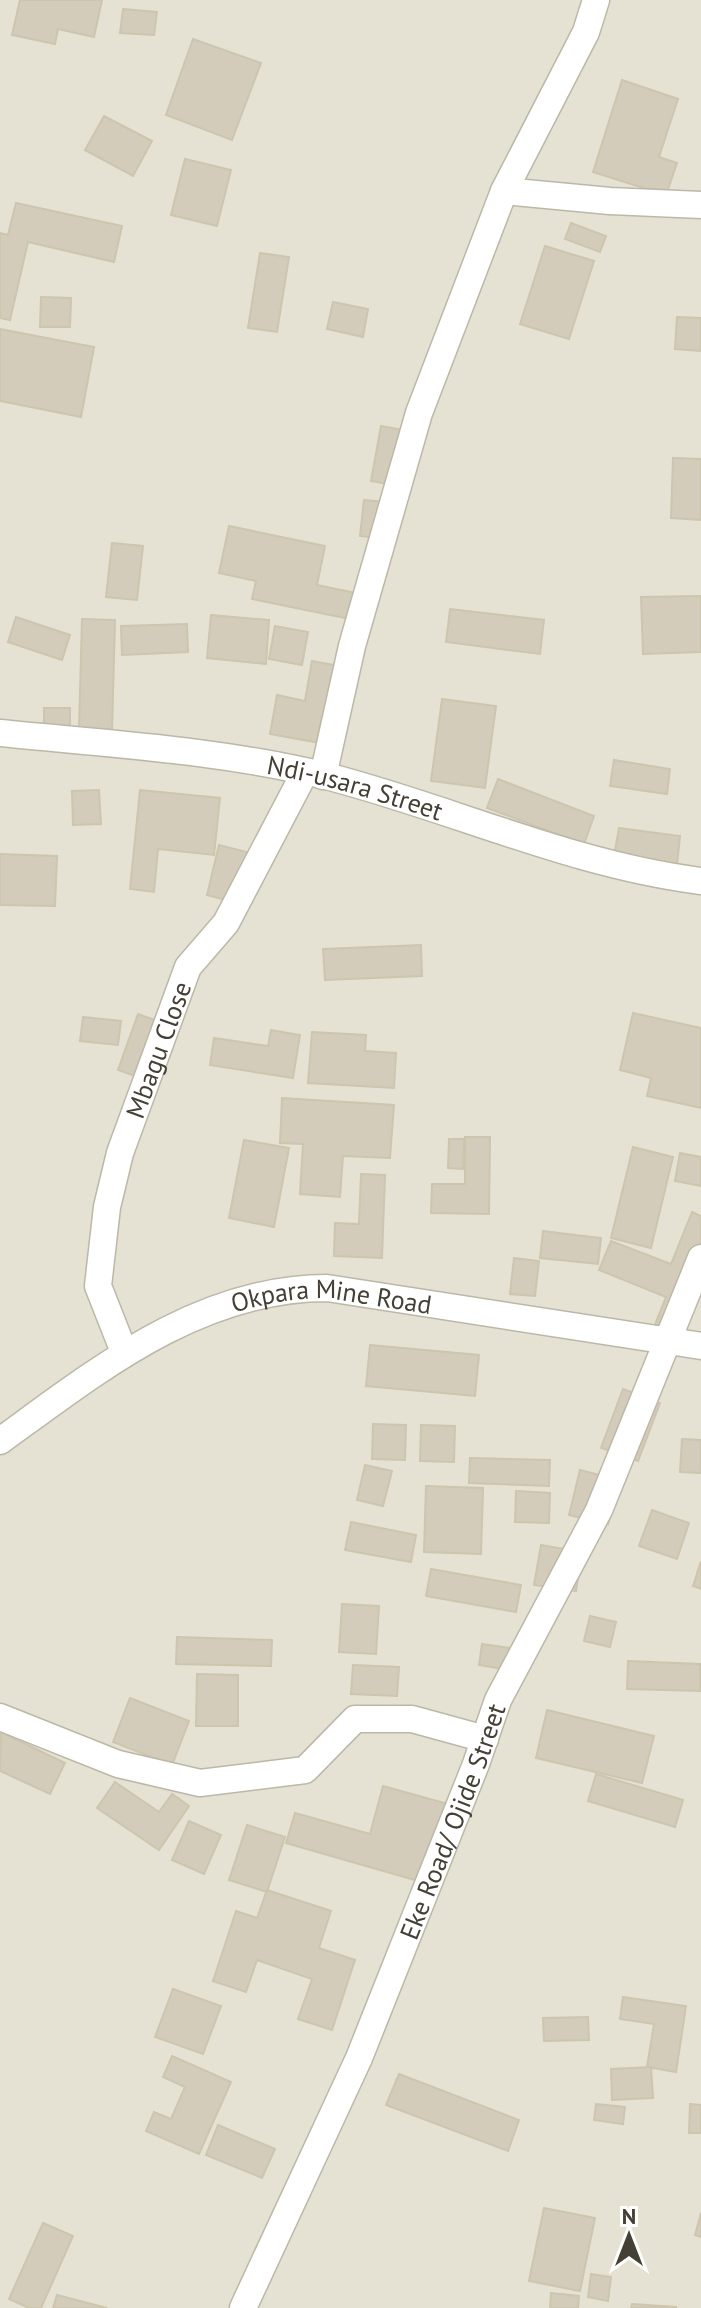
<svg xmlns="http://www.w3.org/2000/svg" width="701" height="2308" font-family="'PT Sans',sans-serif">
  <style>
    .residential { fill: #e5e2d3 }
    .building { fill: #d3ccbb; stroke: #cdc5ae; stroke-width: 2 }
    .lines { fill: none; stroke-linecap: round; stroke-linejoin: round }
    .street-casing { stroke: #bcb8a8; stroke-width: 29 }
    .street { stroke: #fff; stroke-width: 26 }
    .labels { text-anchor: middle; dominant-baseline: central; stroke-width: 6; stroke-linejoin: round; paint-order: stroke }
    .street-label { font-size: 26px; fill: #444035; stroke: #fff }
  </style>
  <rect width="100%" height="100%" fill="#f2efe5"/>
  <!-- residential -->
  <rect class="residential" x="0" y="0" width="701" height="2308"/>
  <!-- building -->
  <g class="building">
    <polygon points="20,0 102,0 94,37 58,29 55,44 12,35"/>
    <polygon points="123,9 157,12 154,35 120,33"/>
    <polygon points="193,39 261,63 232,140 166,115"/>
    <polygon points="622,80 678,99 659,157 677,163 666,195 593,172"/>
    <polygon points="104,116 152,141 133,176 85,150"/>
    <polygon points="185,159 231,170 217,226 171,215"/>
    <polygon points="16,203 122,226 114,262 28,242 10,320 0,318 0,233 8,235"/>
    <polygon points="571,223 606,236 600,252 565,239"/>
    <polygon points="545,246 594,261 569,339 520,324"/>
    <polygon points="260,253 289,257 277,332 248,328"/>
    <polygon points="41,297 71,298 70,327 40,327"/>
    <polygon points="333,302 368,309 363,337 327,329"/>
    <polygon points="677,317 701,318 701,351 675,349"/>
    <polygon points="0,329 94,347 81,417 0,401"/>
    <polygon points="381,426 414,432 405,487 371,481"/>
    <polygon points="673,458 701,459 701,520 671,518"/>
    <polygon points="364,500 397,503 393,540 360,536"/>
    <polygon points="229,526 325,546 317,585 366,595 360,621 252,599 256,581 219,573"/>
    <polygon points="112,543 143,546 137,600 106,597"/>
    <polygon points="701,596 701,652 643,654 641,597"/>
    <polygon points="450,609 544,620 540,654 446,642"/>
    <polygon points="211,615 269,620 266,664 207,658"/>
    <polygon points="16,617 70,635 62,660 8,642"/>
    <polygon points="82,619 115,620 112,731 79,730"/>
    <polygon points="187,624 188,652 122,655 121,626"/>
    <polygon points="275,626 308,632 302,665 269,659"/>
    <polygon points="312,661 345,667 331,745 270,734 277,695 305,701"/>
    <polygon points="442,699 496,706 485,788 431,781"/>
    <rect x="44" y="708" width="26" height="24"/>
    <polygon points="614,760 670,769 667,794 610,786"/>
    <polygon points="498,779 594,816 584,844 487,808"/>
    <polygon points="99,790 101,824 73,825 72,791"/>
    <polygon points="140,790 220,798 214,855 158,849 154,892 130,889"/>
    <polygon points="619,828 680,836 677,865 614,856"/>
    <polygon points="219,845 258,855 245,905 207,895"/>
    <polygon points="0,854 57,856 55,906 0,905"/>
    <polygon points="421,945 422,976 325,980 323,949"/>
    <polygon points="633,1013 701,1028 701,1108 647,1096 651,1078 620,1070"/>
    <polygon points="138,1014 177,1028 157,1084 118,1070"/>
    <polygon points="83,1017 121,1021 118,1045 80,1041"/>
    <polygon points="271,1030 300,1035 293,1078 210,1065 214,1038 268,1046"/>
    <polygon points="312,1032 366,1035 365,1051 396,1053 394,1088 308,1083"/>
    <polygon points="282,1098 394,1105 390,1158 343,1156 340,1197 300,1194 303,1144 280,1143"/>
    <polygon points="465,1137 490,1137 489,1214 431,1213 432,1184 465,1184"/>
    <polygon points="449,1139 464,1139 463,1169 448,1168"/>
    <polygon points="244,1140 289,1148 274,1227 229,1218"/>
    <polygon points="633,1147 673,1157 651,1248 611,1238"/>
    <polygon points="680,1153 701,1157 701,1186 675,1181"/>
    <polygon points="361,1174 385,1175 382,1258 334,1256 335,1223 359,1224"/>
    <polygon points="692,1212 701,1216 701,1285 680,1338 654,1327 666,1297 599,1270 611,1241 671,1264"/>
    <polygon points="543,1231 601,1238 598,1264 540,1258"/>
    <polygon points="514,1258 539,1261 535,1296 510,1294"/>
    <polygon points="370,1345 479,1355 475,1396 366,1386"/>
    <polygon points="623,1389 660,1403 638,1461 601,1448"/>
    <polygon points="373,1424 406,1425 405,1460 372,1459"/>
    <polygon points="421,1425 455,1426 454,1462 420,1461"/>
    <polygon points="682,1439 701,1440 701,1473 680,1472"/>
    <polygon points="470,1458 550,1460 549,1486 469,1483"/>
    <polygon points="365,1465 392,1471 383,1506 357,1500"/>
    <polygon points="580,1470 619,1480 608,1524 569,1515"/>
    <polygon points="426,1486 483,1488 481,1554 424,1552"/>
    <polygon points="516,1491 550,1493 549,1523 515,1522"/>
    <polygon points="652,1510 689,1523 677,1559 639,1546"/>
    <polygon points="351,1522 416,1535 411,1562 345,1550"/>
    <polygon points="541,1545 582,1552 576,1591 534,1585"/>
    <polygon points="701,1561 701,1589 693,1586"/>
    <polygon points="431,1569 521,1585 516,1612 426,1596"/>
    <polygon points="342,1604 379,1606 376,1654 339,1652"/>
    <polygon points="590,1616 616,1622 610,1647 584,1641"/>
    <polygon points="177,1637 272,1640 271,1666 176,1664"/>
    <polygon points="482,1644 524,1650 520,1672 479,1665"/>
    <polygon points="628,1661 700,1664 700,1691 627,1689"/>
    <polygon points="353,1665 399,1667 397,1696 351,1694"/>
    <polygon points="197,1674 238,1675 238,1726 196,1726"/>
    <polygon points="130,1698 189,1721 172,1765 113,1742"/>
    <polygon points="547,1710 654,1736 642,1783 536,1758"/>
    <polygon points="1,1732 65,1763 50,1794 0,1771"/>
    <polygon points="596,1774 683,1800 675,1827 588,1801"/>
    <polygon points="115,1782 159,1812 172,1794 189,1806 159,1850 97,1808"/>
    <polygon points="383,1786 462,1808 439,1887 286,1843 295,1813 370,1834"/>
    <polygon points="189,1821 221,1835 204,1874 172,1860"/>
    <polygon points="247,1825 285,1837 267,1892 229,1880"/>
    <polygon points="267,1890 331,1911 319,1948 355,1960 332,2030 298,2019 312,1979 257,1960 246,1992 213,1981 236,1911 257,1918"/>
    <polygon points="173,1989 221,2006 203,2054 155,2037"/>
    <polygon points="623,1997 686,2006 676,2072 647,2067 654,2024 620,2019"/>
    <polygon points="588,2017 589,2040 544,2041 543,2018"/>
    <polygon points="172,2056 231,2082 199,2154 146,2131 154,2112 171,2119 185,2087 163,2077"/>
    <polygon points="651,2067 653,2098 612,2100 611,2069"/>
    <polygon points="399,2074 519,2120 508,2151 386,2105"/>
    <polygon points="596,2104 625,2107 623,2124 594,2120"/>
    <polygon points="690,2104 701,2105 701,2133 689,2133"/>
    <polygon points="218,2125 275,2149 262,2178 206,2155"/>
    <polygon points="544,2208 595,2218 580,2291 529,2281"/>
    <polygon points="701,2213 701,2237 695,2235"/>
    <polygon points="43,2223 73,2236 41,2308 29,2308 9,2299"/>
    <polygon points="591,2274 611,2277 608,2301 588,2297"/>
    <polygon points="551,2293 579,2296 578,2308 550,2308"/>
    <polygon points="57,2295 107,2308 53,2308"/>
    <polygon points="632,2304 677,2307 631,2308"/>
  </g>
  <g class="lines">
    <defs>
      <g id="street">
        <polyline points="504,191 610,201 701,205"/>
        <path id="s1" d="M0,733c109,11 220,17 326,43 125,32 246,89 375,105"/>
        <polyline points="323,776 352,646 419,413 504,191 586,32 596,0"/>
        <path id="s2" d="M124,1352l-26,-66 9,-79 13,-54 68,-186 38,-44 79,-151"/>
        <path id="s3" d="M0,1441c98,-71 199,-153 327,-153l374,58"/>
        <polyline points="0,1717 118,1764 200,1783 305,1770 355,1719 412,1719 485,1739"/>
        <path id="s4" d="M243,2308l116,-250 117,-294 22,-64 101,-190 102,-252"/>
      </g>
    </defs>
    <!-- street casing -->
    <use href="#street" class="street-casing"/>
    <!-- street -->
    <use href="#street" class="street"/>
  </g>
  <g class="labels">
    <!-- street labels -->
    <g class="street-label">
      <text stroke="none"><textPath href="#s1" startOffset="360">Ndi-usara Street</textPath></text>
      <text stroke="none"><textPath href="#s2" startOffset="316">Mbagu Close</textPath></text>
      <text stroke="none"><textPath href="#s3" startOffset="372">Okpara Mine Road</textPath></text>
      <text stroke="none"><textPath href="#s4" startOffset="530">Eke Road/ Ojide Street</textPath></text>
    </g>
  </g>
  <!-- north arrow -->
  <g transform="translate(629 2236)" stroke="#ffffff" stroke-width="6" paint-order="stroke">
  <path d="M0-6L14 30L0 20L-14 30Z" fill="#444035"/>
  <text y="-12" font-size="22" font-weight="bold" text-anchor="middle" fill="#444035">N</text>
  </g>
</svg>
